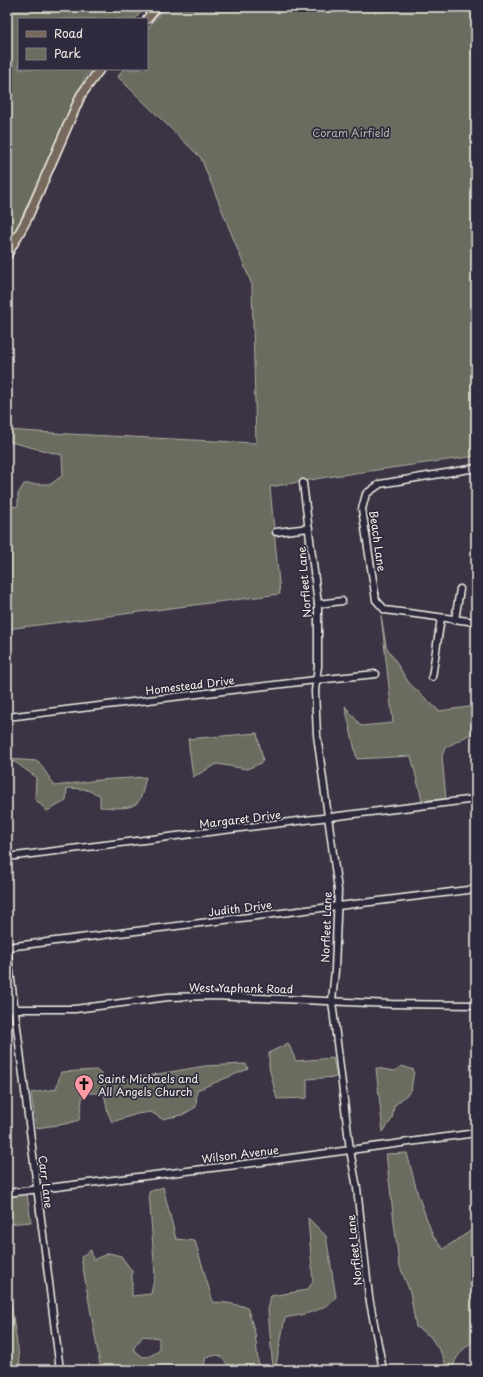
<svg xmlns="http://www.w3.org/2000/svg" width="483" height="1377" font-family="'Playpen Sans',sans-serif">
  <style>
    .green { fill: #696c5e; stroke: #aeaea3; fill-rule: evenodd }
    .lines { fill: none; stroke-linecap: round; stroke-linejoin: round }
    .minor-casing { stroke: #f4f1e8; stroke-width: 9 }
    .major-casing { stroke: #f4f1e8; stroke-width: 11 }
    .minor { stroke: #2f2a3d; stroke-width: 6 }
    .major { stroke: #77695c; stroke-width: 8 }
    .labels { text-anchor: middle; dominant-baseline: central; stroke-width: 3.5; stroke-linejoin: round; paint-order: stroke }
    .park-label { font-size: 11px; fill: #b5b5aa; stroke: #2f2a3d }
    .street-label { font-size: 11px; fill: #f4f1e8; stroke: #2f2a3d }
    .poi-label { font-size: 11px; fill: #f4f1e8; stroke: #2f2a3d; text-anchor: start }
  </style>
  <rect width="100%" height="100%" fill="#3c3444"/>
  <filter id="ink" filterUnits="userSpaceOnUse"><feTurbulence type="fractalNoise" baseFrequency=".025" numOctaves="2"/><feDisplacementMap in="SourceGraphic" scale="8" xChannelSelector="R" yChannelSelector="G"/><feConvolveMatrix kernelMatrix="1 2 1 2 8 2 1 2 1" color-interpolation-filters="sRGB"/></filter>
  <g filter="url(#ink)">
    <!-- green -->
    <g class="green">
      <polygon points="7,7 146,7 135,19 19,19 19,69 92,69 85,77 7,250"/>
      <polygon points="166,7 476,7 476,456 327,477 270,487 280,594 7,629 7,508 18,506 18,494 24,484 51,484 63,475 62,455 10,442 7,439 7,430 68,434 256,443 252,285 201,158 118,77 123,69 147,69 147,29"/>
      <polygon points="381,615 386,646 409,683 439,711 476,706 476,731 445,748 442,756 446,799 422,800 411,756 357,759 345,706 361,726 393,723"/>
      <polygon points="257,733 263,760 261,763 247,769 217,764 193,777 188,739"/>
      <path d="M7,759l31,2 17,25 44,-6 47,-3c-2,7 -3,16 -6,22 -7,13 -28,8 -40,8v-12l-16,-6 -17,-1 -1,13 -19,10 -12,-12 1,-22 -21,-15 -8,-2z"/>
      <polygon points="288,1043 296,1061 333,1058 337,1077 307,1079 307,1098 277,1099 269,1067 269,1053"/>
      <polygon points="246,1064 248,1069 197,1090 196,1107 182,1115 162,1119 151,1112 137,1114 112,1122 108,1113 104,1093 83,1093 79,1120 65,1124 36,1128 31,1093 56,1089 61,1072 96,1070 101,1074 106,1083 205,1066"/>
      <polygon points="402,1066 414,1070 411,1091 394,1106 392,1119 383,1132 376,1068 394,1071"/>
      <path d="M407,1153l11,42 15,41 10,13 29,-19 4,-2v111c-11,8 -21,17 -24,31h-5l-4,-14 -13,-20 -14,-9 -6,-35 -11,-28 -13,-110z"/>
      <path d="M163,1187l13,52 19,2 18,61 14,1 20,4 8,26 4,37h-26l-14,-15 -13,2 -3,13h-102l-20,-113 10,-7 2,10 16,-7 12,3 11,15v25l19,-2 4,-19 -6,-83zM143,1336l16,2v13l-9,5 -7,1 -10,-8z"/>
      <polygon points="27,1194 31,1222 7,1224 7,1196"/>
      <path d="M308,1218l18,18 10,61c-13,15 -32,17 -51,21l-10,52h-2l-5,-60 3,-14 36,-6 6,-8z"/>
      <polygon points="7,1277 21,1370 7,1370"/>
    </g>
    <g class="lines">
      <defs>
        <g id="minor">
          <polyline points="476,468 380,484 366,494 362,509 376,600 385,610 476,622"/>
          <polyline points="303,483 318,604 318,666 315,691 317,735 338,890 335,970 332,1001 350,1150 357,1188 369,1297 383,1370"/>
          <polyline points="276,532 309,528"/>
          <polyline points="318,604 342,601"/>
          <polyline points="455,620 460,589"/>
          <polyline points="432,677 441,618"/>
          <polyline points="7,717 316,680 376,674"/>
          <polyline points="7,857 476,799"/>
          <polyline points="7,947 476,889"/>
          <polyline points="7,948 60,1370"/>
          <polyline points="7,1008 15,1009 75,1009 168,997 214,996 391,1004 476,1005"/>
          <polyline points="7,1193 261,1162 476,1133"/>
        </g>
        <g id="major">
          <polyline points="147,19 157,7"/>
          <polyline points="7,255 27,219 81,95 100,69"/>
        </g>
      </defs>
      <!-- minor casing -->
      <use href="#minor" class="minor-casing"/>
      <!-- major casing -->
      <use href="#major" class="major-casing"/>
      <!-- minor -->
      <use href="#minor" class="minor"/>
      <!-- major -->
      <use href="#major" class="major"/>
    </g>
  </g>
  <!-- icons -->
  <defs>
    <symbol id="church-pin" viewBox="-11 -11 22 30"><path d="M0 17L-7.5 6A9.5 9.5 0 1 1 7.5 6Z" fill="#ff9aa2" stroke="#2f2a3d"/><path d="M-1.2-6h2.4v3.5h3.3v2.4h-3.3V6h-2.4V-.1h-3.3v-2.4h3.3Z" fill="#111"/></symbol>
  </defs>
  <g fill-rule="evenodd">
    <use href="#church-pin" x="73" y="1073" width="22" height="30"/>
  </g>
  <g class="labels">
    <!-- park labels -->
    <g class="park-label">
      <text x="351" y="132">Coram Airfield</text>
    </g>
    <!-- street labels -->
    <g class="street-label">
      <text transform="translate(378 541) rotate(82)">Beach Lane</text>
      <text transform="translate(304 582) rotate(-95)">Norfleet Lane</text>
      <text transform="translate(190 685) rotate(-7)">Homestead Drive</text>
      <text transform="translate(240 819) rotate(-7)">Margaret Drive</text>
      <text transform="translate(240 908) rotate(-7)">Judith Drive</text>
      <text transform="translate(326 927) rotate(-88)">Norfleet Lane</text>
      <text transform="translate(241 988) rotate(1)">West Yaphank Road</text>
      <text transform="translate(240 1154) rotate(-7)">Wilson Avenue</text>
      <text transform="translate(46 1182) rotate(83)">Carr Lane</text>
      <text transform="translate(354 1250) rotate(-96)">Norfleet Lane</text>
    </g>
    <!-- poi labels -->
    <g class="poi-label">
      <text x="98" y="1078">Saint Michaels and<tspan x="98" dy="13">All Angels Church</tspan></text>
    </g>
  </g>
  <!-- margin -->
  <rect width="483" height="1377" fill="none" stroke="#2f2a3d" stroke-width="24"/>
  <rect x="12" y="12" width="459" height="1353" fill="none" stroke="#f4f1e8" stroke-width="1.5" filter="url(#ink)"/>
  <!-- legend -->
  <rect x="18" y="18" width="130" height="52" fill="#2f2a3d" stroke="#7e7a81"/>
  <rect x="26" y="31" width="20" height="6" fill="#77695c" stroke="#7e7a81"/>
  <text x="54" y="38" font-size="12" fill="#f4f1e8">Road</text>
  <rect x="26" y="48" width="20" height="12" fill="#696c5e" stroke="#7e7a81"/>
  <text x="54" y="58" font-size="12" fill="#f4f1e8">Park</text>
</svg>
